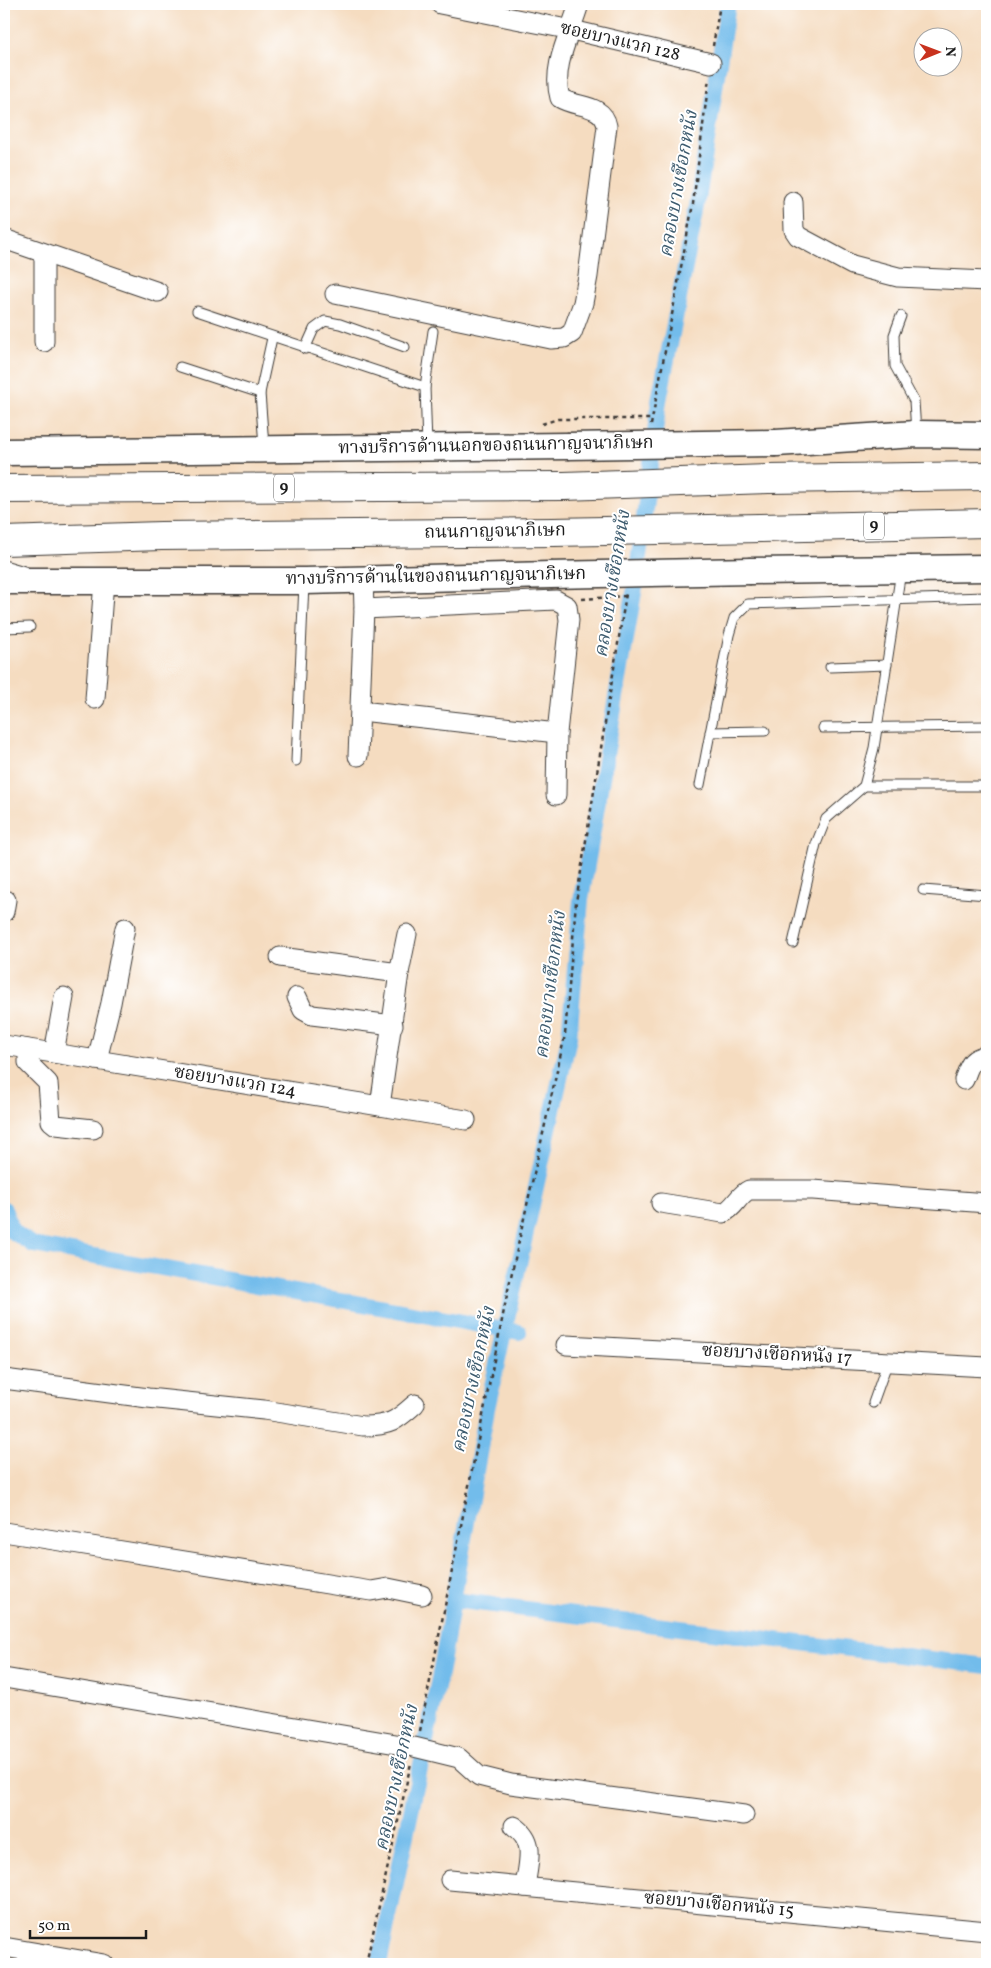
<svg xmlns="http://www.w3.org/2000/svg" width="991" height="1968" font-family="Vollkorn,'Noto Serif Thai',serif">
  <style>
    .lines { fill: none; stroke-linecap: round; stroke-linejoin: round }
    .canal { stroke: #72bceb; stroke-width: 16 }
    .lane-casing { stroke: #3d3935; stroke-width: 11 }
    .street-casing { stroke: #3d3935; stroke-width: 21 }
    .secondary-casing { stroke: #3d3935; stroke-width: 29 }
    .highway-casing { stroke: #3d3935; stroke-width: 30 }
    .path { stroke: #3d3935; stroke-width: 2.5; stroke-dasharray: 4 4; stroke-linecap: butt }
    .lane { stroke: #fff; stroke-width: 9 }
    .street { stroke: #fff; stroke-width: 19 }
    .secondary { stroke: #fff; stroke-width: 26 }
    .highway { stroke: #fff; stroke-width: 28 }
    .secondary-bridge-casing { stroke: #3d3935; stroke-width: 29; stroke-linecap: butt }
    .highway-bridge-casing { stroke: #3d3935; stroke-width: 30; stroke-linecap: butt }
    .secondary-bridge { stroke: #fff; stroke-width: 26 }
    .highway-bridge { stroke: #fff; stroke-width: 28 }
    .labels { text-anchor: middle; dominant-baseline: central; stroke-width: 4; stroke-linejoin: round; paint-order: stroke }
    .shield { fill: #fff; stroke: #606060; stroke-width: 1 }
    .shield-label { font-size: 16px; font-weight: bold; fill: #1c1c1c }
    .street-label { font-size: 18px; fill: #1c1c1c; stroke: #fff }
    .water-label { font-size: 19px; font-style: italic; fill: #3e5c6f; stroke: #fff }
  </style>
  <rect width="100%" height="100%" fill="#fff"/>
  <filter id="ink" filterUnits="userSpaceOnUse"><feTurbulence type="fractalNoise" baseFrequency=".02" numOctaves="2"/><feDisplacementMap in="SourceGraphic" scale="10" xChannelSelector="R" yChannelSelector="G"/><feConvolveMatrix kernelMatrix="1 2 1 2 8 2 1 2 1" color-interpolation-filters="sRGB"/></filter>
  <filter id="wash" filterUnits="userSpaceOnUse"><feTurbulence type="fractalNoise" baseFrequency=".0096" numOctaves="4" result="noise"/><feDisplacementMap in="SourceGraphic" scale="20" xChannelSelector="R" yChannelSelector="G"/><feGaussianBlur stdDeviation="1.12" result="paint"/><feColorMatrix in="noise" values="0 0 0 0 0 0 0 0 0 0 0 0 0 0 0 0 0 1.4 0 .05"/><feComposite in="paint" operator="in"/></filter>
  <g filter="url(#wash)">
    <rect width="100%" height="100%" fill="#f5dcc0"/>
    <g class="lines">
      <!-- canal -->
      <g class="canal">
        <polyline points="4,1209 12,1231 33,1245 519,1332"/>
        <polyline points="453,1600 987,1666"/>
        <polyline points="379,1964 441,1669 487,1409 569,1038 581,900 635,587 659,401 697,206 728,4"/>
      </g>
    </g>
  </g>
  <g filter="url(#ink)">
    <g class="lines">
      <defs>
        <g id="lane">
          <polyline points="197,311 425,387"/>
          <polyline points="901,316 894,335 895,366 914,401 916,432"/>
          <polyline points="305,349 314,329 325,321 340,324 405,347"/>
          <polyline points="180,367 260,393"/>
          <polyline points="427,445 425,387 433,331"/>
          <polyline points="264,446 260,393 272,338"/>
          <polyline points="4,628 30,627"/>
          <polyline points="830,667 887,665"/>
          <polyline points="823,728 987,726"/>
          <polyline points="710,732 765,731"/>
          <polyline points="296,761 304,584"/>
          <polyline points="700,785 729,635 734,618 748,604 987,597"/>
          <polyline points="864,786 987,786"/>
          <polyline points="923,890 987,895"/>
          <polyline points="793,943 816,844 826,819 864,786 874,748 901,571"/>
          <polyline points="873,1403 888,1361"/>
        </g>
        <g id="street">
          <polyline points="440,4 572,30 711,63"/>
          <polyline points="793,202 794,230 798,236 852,265 898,277 987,281"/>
          <polyline points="4,239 158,292"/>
          <polyline points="44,253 44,342"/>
          <path d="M335,294l216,45 13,-1 8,-5 11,-30 5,-27 19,-150c-4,-23 -31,-18 -47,-28 -9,-32 10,-63 19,-94"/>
          <polyline points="363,578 364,609 556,600 567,606 569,620 557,733 556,795"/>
          <polyline points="95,699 104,581"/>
          <polyline points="361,711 557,733"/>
          <polyline points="358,756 364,609"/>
          <polyline points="4,912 6,900"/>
          <polyline points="280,957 399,973"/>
          <polyline points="297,997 303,1010 312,1015 393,1025"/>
          <polyline points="4,1045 466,1120"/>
          <polyline points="28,1049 28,1063 48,1083 51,1121 56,1125 93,1129"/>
          <polyline points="54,1053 64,997"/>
          <polyline points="97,1060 111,1003 125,928"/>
          <path d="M964,1080c6,-16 6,-21 23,-25"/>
          <polyline points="380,1106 399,973 407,934"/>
          <path d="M661,1203l62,10c12,-5 15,-18 26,-23h64l174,13"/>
          <polyline points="566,1345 987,1367"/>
          <path d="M4,1379l144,19 116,12 99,16c27,0 33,-5 52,-22"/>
          <polyline points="4,1532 371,1591 388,1588 422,1595"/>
          <polyline points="4,1678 414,1747 459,1758 479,1776 511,1784 744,1815"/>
          <path d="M514,1826c23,15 14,37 11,61"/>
          <polyline points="450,1880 987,1931"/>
          <polyline points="4,1947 104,1964"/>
        </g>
        <g id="secondary">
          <polyline points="776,443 916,434 987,435"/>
          <polyline points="4,452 567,446"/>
          <polyline points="751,571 987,568"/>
          <polyline points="4,581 305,581 550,575"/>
        </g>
        <g id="highway">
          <polyline points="768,479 987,476"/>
          <polyline points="4,489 564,486"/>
          <polyline points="760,528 987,523"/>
          <polyline points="4,541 161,536 553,532"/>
          <polyline points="4,575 21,580"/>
        </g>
      </defs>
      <!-- lane casing -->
      <use href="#lane" class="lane-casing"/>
      <!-- street casing -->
      <use href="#street" class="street-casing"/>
      <!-- secondary casing -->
      <use href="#secondary" class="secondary-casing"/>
      <!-- highway casing -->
      <use href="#highway" class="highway-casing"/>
      <!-- path -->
      <g class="path">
        <polyline points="713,46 720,4"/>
        <polyline points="542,424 558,419 652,419"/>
        <polyline points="651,425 693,204 709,78"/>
        <polyline points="582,599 626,596"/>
        <polyline points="420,1731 508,1290 565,1035 576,902 626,594"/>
        <polyline points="366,1964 411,1763"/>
      </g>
      <!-- lane -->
      <use href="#lane" class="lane"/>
      <!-- street -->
      <use href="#street" class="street"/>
      <!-- secondary -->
      <use href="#secondary" class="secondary"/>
      <!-- highway -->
      <use href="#highway" class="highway"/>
      <defs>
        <g id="secondary-bridge">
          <polyline points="567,446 776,443"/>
          <polyline points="550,575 751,571"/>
        </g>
        <g id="highway-bridge">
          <polyline points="564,486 768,479"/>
          <polyline points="553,532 760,528"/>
        </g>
      </defs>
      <!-- secondary-bridge casing -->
      <use href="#secondary-bridge" class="secondary-bridge-casing"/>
      <!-- highway-bridge casing -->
      <use href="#highway-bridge" class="highway-bridge-casing"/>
      <!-- secondary-bridge -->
      <use href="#secondary-bridge" class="secondary-bridge"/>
      <!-- highway-bridge -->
      <use href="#highway-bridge" class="highway-bridge"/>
    </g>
  </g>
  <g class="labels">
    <!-- shield labels -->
    <g class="shield">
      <rect x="274" y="474.5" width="20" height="27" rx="4"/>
      <rect x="864" y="512.5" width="20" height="27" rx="4"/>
    </g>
    <g class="shield-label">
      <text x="284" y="488">9</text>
      <text x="874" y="526">9</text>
    </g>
    <!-- street labels -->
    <g class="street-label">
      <text transform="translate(620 42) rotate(13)">ซอยบางแวก 128</text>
      <text transform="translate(496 446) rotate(-1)">ทางบริการด้านนอกของถนนกาญจนาภิเษก</text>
      <text transform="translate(495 532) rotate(-1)">ถนนกาญจนาภิเษก</text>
      <text transform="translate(436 577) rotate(-1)">ทางบริการด้านในของถนนกาญจนาภิเษก</text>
      <text transform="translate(235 1082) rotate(9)">ซอยบางแวก 124</text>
      <text transform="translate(777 1355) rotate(3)">ซอยบางเชือกหนัง 17</text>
      <text transform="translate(719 1905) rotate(5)">ซอยบางเชือกหนัง 15</text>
    </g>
    <!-- water labels -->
    <g class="water-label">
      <text transform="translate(679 184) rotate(-80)">คลองบางเชือกหนัง</text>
      <text transform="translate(613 584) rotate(-81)">คลองบางเชือกหนัง</text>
      <text transform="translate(551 985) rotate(-83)">คลองบางเชือกหนัง</text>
      <text transform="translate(474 1380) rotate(-78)">คลองบางเชือกหนัง</text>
      <text transform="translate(397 1778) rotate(-78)">คลองบางเชือกหนัง</text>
    </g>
  </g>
  <!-- margin -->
  <rect width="991" height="1968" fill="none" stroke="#fff" stroke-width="20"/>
  <!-- north arrow -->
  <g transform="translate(938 52) rotate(89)"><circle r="24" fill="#ffffff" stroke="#a4a4a4"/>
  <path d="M0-4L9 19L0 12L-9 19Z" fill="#c8321e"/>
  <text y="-8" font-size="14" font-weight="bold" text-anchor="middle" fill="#1c1c1c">N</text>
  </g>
  <!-- scale -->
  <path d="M30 1930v8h116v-8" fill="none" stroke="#1c1c1c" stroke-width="2.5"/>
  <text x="38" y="1930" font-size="15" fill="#1c1c1c" stroke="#ffffff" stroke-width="4" paint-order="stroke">50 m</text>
</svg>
